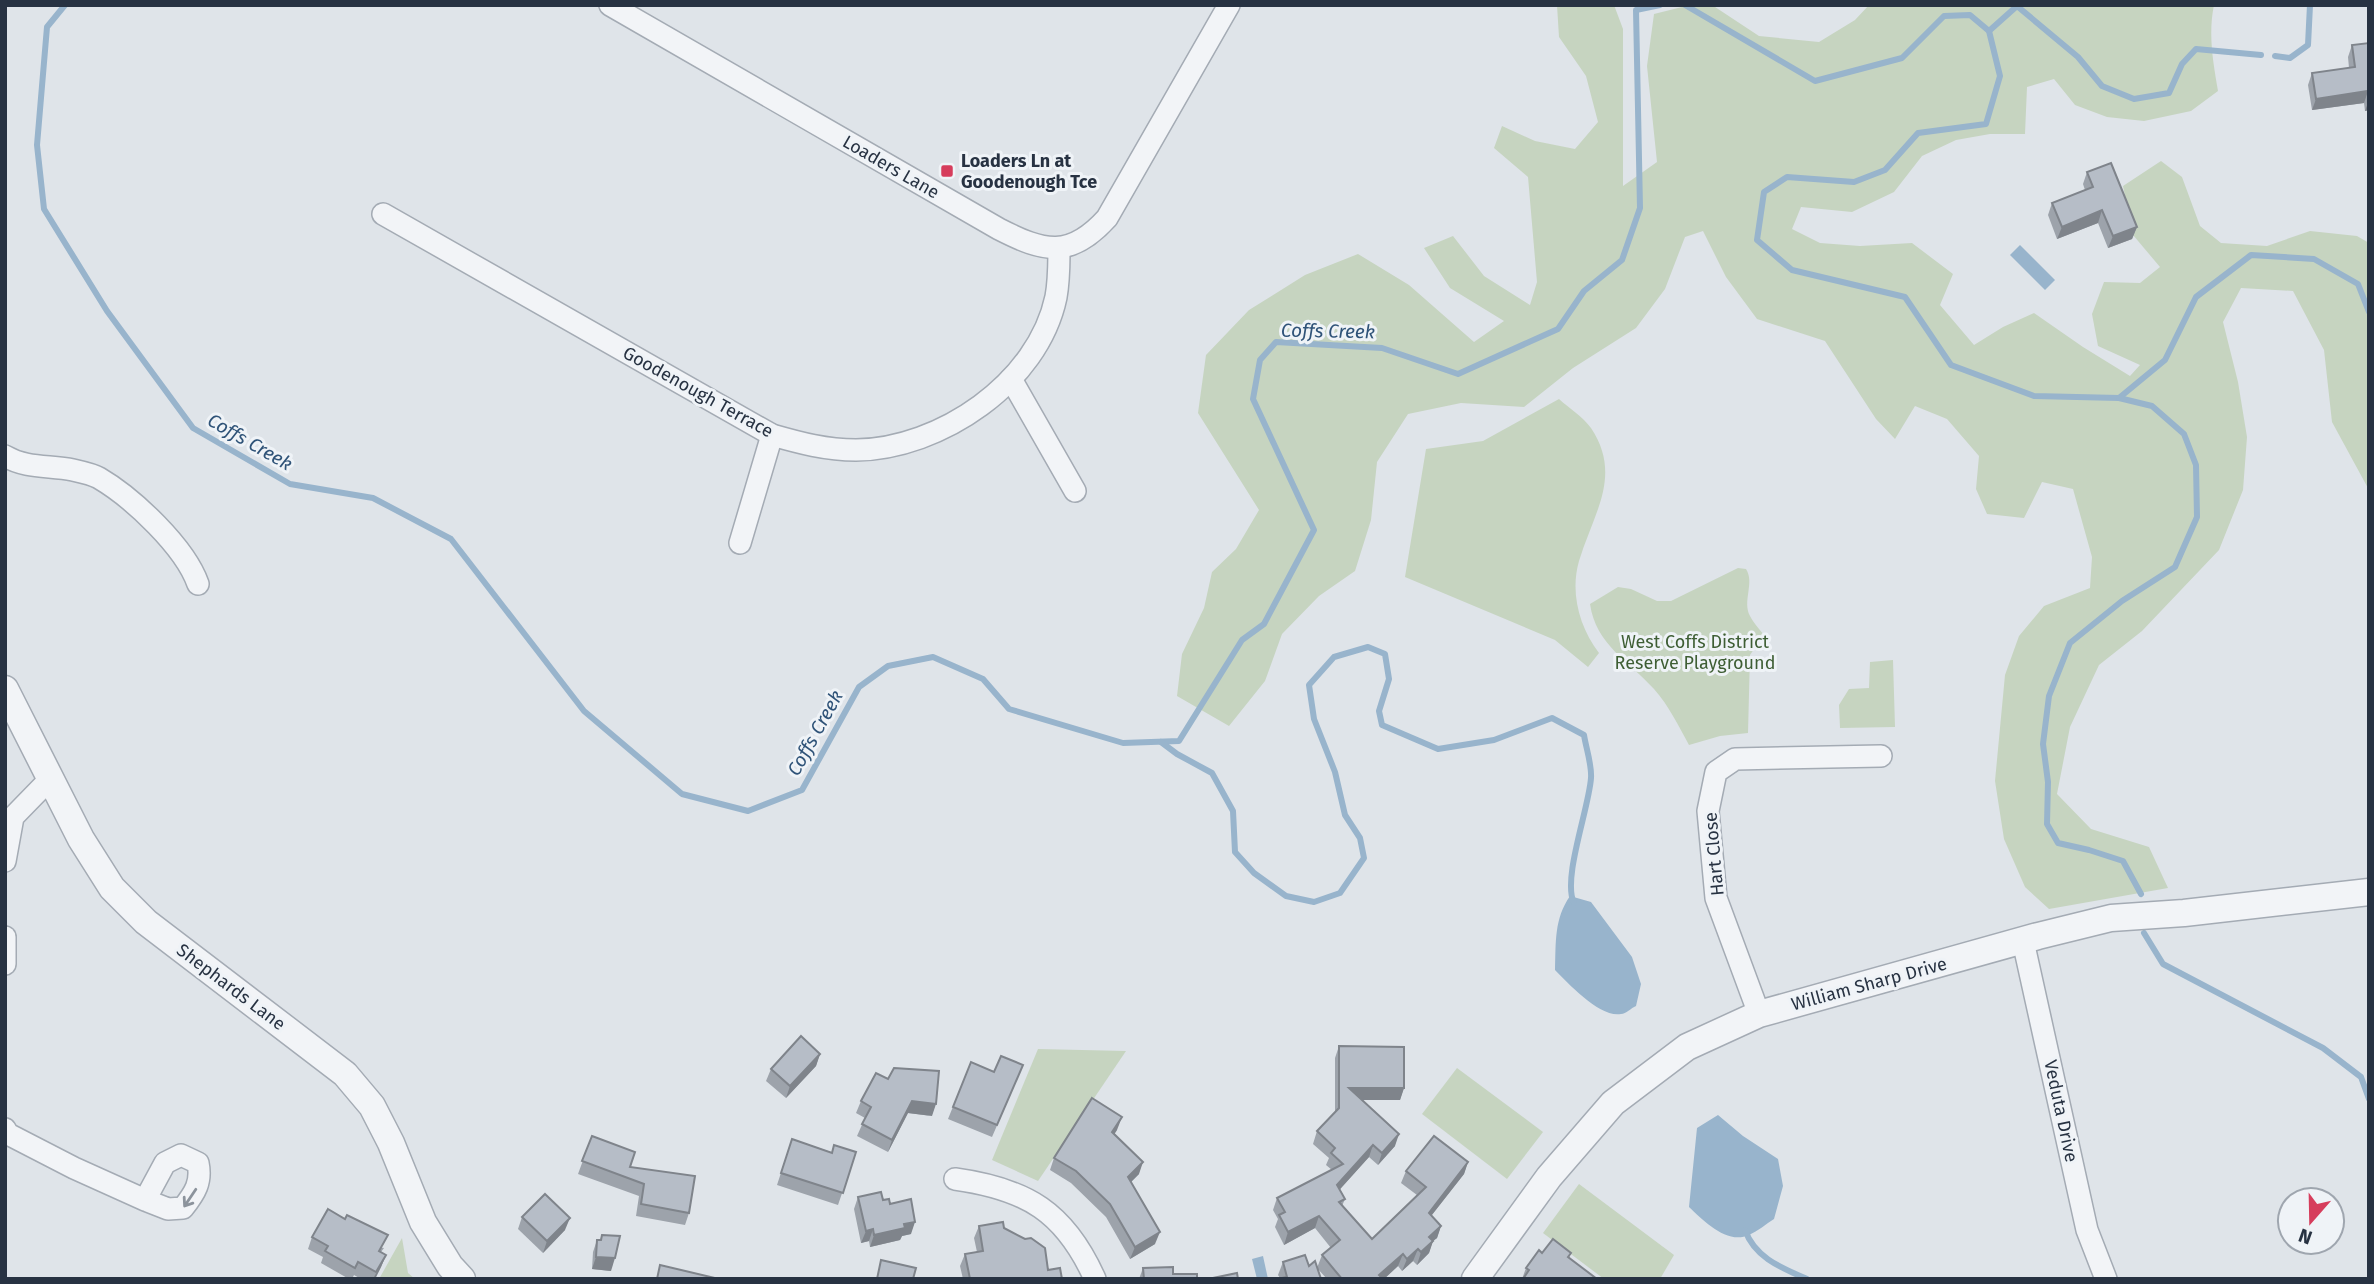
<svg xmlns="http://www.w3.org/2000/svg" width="2374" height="1284" font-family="'Fira Sans',sans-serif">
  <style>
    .green { fill: #c6d4c0 }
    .water { fill: #98b4cc }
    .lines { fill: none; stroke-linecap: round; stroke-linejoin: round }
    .stream { stroke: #98b4cc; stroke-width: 6 }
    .minor-casing { stroke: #a4abb4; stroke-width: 24 }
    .tertiary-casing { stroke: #a4abb4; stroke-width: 29 }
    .minor { stroke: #f2f4f7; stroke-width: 21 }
    .tertiary { stroke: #f2f4f7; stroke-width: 26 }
    .wall { fill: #9da3ab }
    .shaded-wall { fill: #7f848b }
    .building { fill: #b6bdc7; stroke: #7f848b; stroke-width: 2 }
    .oneway { stroke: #8c939c }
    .poi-dot { fill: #d63d5c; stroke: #eff3f7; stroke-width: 2.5 }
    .labels { text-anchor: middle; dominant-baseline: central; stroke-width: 6; stroke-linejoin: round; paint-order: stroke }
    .poi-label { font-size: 18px; font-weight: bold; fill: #273242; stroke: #eff3f7; text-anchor: start }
    .street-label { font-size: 18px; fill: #273242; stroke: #eff3f7 }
    .park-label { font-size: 18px; fill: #3e5e34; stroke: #eff3f7 }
    .water-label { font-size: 19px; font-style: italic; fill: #2f5378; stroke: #eff3f7 }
  </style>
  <rect width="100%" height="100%" fill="#dfe4e9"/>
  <!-- green -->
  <g class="green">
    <path d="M1557,5h57l9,24v157l34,-24 -10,-96 7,-52 36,-9h22l47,31 60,6 36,-22 14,-15h345c-6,29 -1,57 4,86l-27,20 -47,10 -37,-4 -32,-12 -21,-26 -27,8 -2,47h-35l-34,6 -34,16 -28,36 -42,20 -51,-5 -9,22 28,14 40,3 52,-3 41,31 -13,31 34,40 29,-18 31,-14 49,34 47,29 10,-11 -42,-19 -6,-32 12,-32 36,1 20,-16 -27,-32 -10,-49 38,-25 21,16 18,49 21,17 46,3 43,-15 47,5 12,7v247l-37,-68 -8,-72 -31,-59 -52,-3 -18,34 15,60 9,55 -4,53 -24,60 -77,81 -43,34 -29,62 -13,67 34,35 58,18 19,41 -119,21 -24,-22 -21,-48 -9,-58 10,-106 14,-39 25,-30 46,-18 2,-31 -19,-68 -31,-7 -18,36 -37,-4 -11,-25 3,-33 -32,-37 -32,-13 -20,33 -19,-20 -51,-78 -68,-22 -31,-42 -23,-46 -18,6 -20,52 -29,39 -63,40 -49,39 -63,-4 -53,11 -31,48 -6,58 -16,51 -36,25 -37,38 -17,47 -36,45 -52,-30 5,-42 22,-46 8,-36 24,-23 23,-39 -61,-97 8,-58 43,-45 56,-35 53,-21 51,31 65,57 30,-21 -54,-33 -26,-40 29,-12 31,40 46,29 7,-23 -9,-105 -34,-29 8,-22 33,15 40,8 23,-27 -12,-46 -27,-39z"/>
    <path d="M1559,399c10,9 24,18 32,29 32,48 2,86 -12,133 -9,31 0,66 20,92l-11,14 -33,-27 -150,-63 21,-128 57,-8z"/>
    <path d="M1738,568l8,1c9,14 -4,32 4,47 4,8 12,16 18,24l-12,6 -6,9 -2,78 -28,3 -31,9c-11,-20 -20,-39 -35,-56 -25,-28 -58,-44 -64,-85l28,-17 13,2 26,12h14z"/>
    <polygon points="1893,660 1895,727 1840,728 1839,705 1849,689 1869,688 1870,662"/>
    <polygon points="1038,1049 1126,1051 1038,1181 992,1160"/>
    <polygon points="1457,1068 1543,1132 1507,1179 1422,1114"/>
    <polygon points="1579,1184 1674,1255 1660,1279 1604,1279 1543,1233"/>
    <polygon points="402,1238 408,1273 415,1279 379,1279"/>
  </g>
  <!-- water -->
  <g class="water">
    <polygon points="2020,245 2055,280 2045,290 2010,255"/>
    <path d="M1570,896l21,6 41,55 9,27 -5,22c-5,2 -10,8 -15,8 -21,4 -52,-30 -66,-44 1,-28 -1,-51 15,-74z"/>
    <path d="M1718,1115l25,21 35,23 5,27 -9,33c-8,5 -16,12 -25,16 -22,10 -45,-14 -60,-28l8,-79z"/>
    <polygon points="1263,1256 1268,1279 1257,1279 1252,1259"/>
  </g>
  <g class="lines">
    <!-- stream -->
    <g class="stream">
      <polyline points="65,5 47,27 37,145 44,209 107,311 193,428 290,484 373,498 451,539 584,711 682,794 748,811 802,790 859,687 888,666 933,657 983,679 1009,709 1123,743 1179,741 1242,640 1264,624 1314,530 1253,399 1260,360 1276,342 1382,348 1458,374 1558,329 1584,291 1622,260 1640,208 1636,10 1660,5"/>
      <polyline points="1685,5 1815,81 1902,58 1944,16 1970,15 1989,31 2000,76 1986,124 1918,133 1885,170 1854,182 1787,177 1764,192 1757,240 1792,270 1905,297 1951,365 2034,396 2119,398 2165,360 2196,297 2251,255 2314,259 2358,284 2369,312"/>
      <polyline points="1989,31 2017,6 2078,57 2102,86 2134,99 2169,93 2182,64 2196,49 2261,55"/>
      <polyline points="2275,56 2290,58 2308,45 2310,5"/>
      <polyline points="2119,398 2152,406 2184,434 2196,465 2197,517 2175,567 2122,601 2070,643 2049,696 2043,744 2048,782 2047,824 2058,843 2089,850 2123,861 2141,894"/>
      <path d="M1161,742l16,12 35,19 21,38 2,41 19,21 32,23 28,6 26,-9 24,-35 -4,-20 -15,-23 -10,-43 -21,-53 -5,-34 25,-28 34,-10 17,7 4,25 -10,32 3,14 56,24 56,-9 58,-22 32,17c2,13 8,30 7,43 -2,30 -29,101 -17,125"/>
      <polyline points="2144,933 2163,964 2323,1048 2361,1077 2369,1099"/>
      <path d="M1745,1230c10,28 37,38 62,49"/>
    </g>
    <defs>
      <g id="minor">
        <path d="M610,5l389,224c45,23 71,30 108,-11l122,-213"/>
        <path d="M383,214l389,221c28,8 54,15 84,15 84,-1 182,-67 200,-153 3,-16 3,-32 3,-48"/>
        <polyline points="1011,379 1075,491"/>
        <path d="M5,456c22,13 45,9 68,14 9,2 19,4 26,8 34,20 86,69 99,106"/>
        <polyline points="740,543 772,435"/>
        <polyline points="5,861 13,817 50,779"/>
        <polyline points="5,937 5,964"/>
        <polyline points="2023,941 2087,1230 2106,1279"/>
        <polyline points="1759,1014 1716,898 1708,811 1716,772 1735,759 1881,756"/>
        <path d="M5,1129l3,5 66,34 71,32 23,9 15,-1c12,-15 19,-26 15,-45l-17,-8 -16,8 -20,37"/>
        <path d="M955,1179c72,10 110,33 140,100"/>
      </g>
      <g id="tertiary">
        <polyline points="5,689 81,839 112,888 146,922 345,1074 372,1106 391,1143 423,1222 450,1266 462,1279"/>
        <polyline points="1475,1279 1549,1177 1613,1103 1687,1047 1759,1014 2038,936 2111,918 2184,913 2369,892"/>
      </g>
    </defs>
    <!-- minor casing -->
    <use href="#minor" class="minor-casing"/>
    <!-- tertiary casing -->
    <use href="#tertiary" class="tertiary-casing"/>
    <!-- minor -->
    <use href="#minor" class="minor"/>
    <!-- tertiary -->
    <use href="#tertiary" class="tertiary"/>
  </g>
  <!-- wall -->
  <g class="wall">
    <polygon points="2369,43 2369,110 2365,111 2364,103 2312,110 2308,85 2312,73 2349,68 2348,57 2352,45"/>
    <polygon points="2087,172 2137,227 2132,239 2108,248 2098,223 2057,239 2048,215 2052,203 2085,190 2083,184"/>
    <polygon points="1339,1046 1404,1088 1400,1100 1362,1100 1395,1146 1378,1165 1369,1157 1340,1189 1345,1199 1342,1206 1372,1239 1417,1195 1401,1183 1406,1171 1468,1162 1464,1174 1431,1216 1441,1226 1437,1238 1433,1241 1429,1253 1417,1265 1413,1261 1402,1271 1398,1266 1384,1279 1327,1279 1317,1268 1322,1255 1331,1248 1315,1228 1284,1245 1275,1227 1278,1219 1273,1210 1277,1198 1332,1170 1326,1165 1329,1158 1313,1144 1317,1131 1335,1113 1335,1058"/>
    <polygon points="820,1054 816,1066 786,1098 766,1081 771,1069"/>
    <polygon points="971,1062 994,1072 1018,1077 992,1137 948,1119"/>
    <polygon points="861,1101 932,1116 908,1113 888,1152 857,1136 865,1118 856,1113"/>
    <polygon points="1117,1130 1114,1134 1139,1174 1131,1182 1155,1244 1130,1259 1106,1217 1071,1183 1050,1170 1054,1158"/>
    <polygon points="592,1136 630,1167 689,1213 685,1225 636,1216 639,1196 578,1174"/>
    <polygon points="792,1139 831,1152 856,1152 838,1205 777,1185"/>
    <polygon points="858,1197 883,1200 890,1204 911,1234 902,1236 900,1240 870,1247 869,1241 861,1243 854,1209"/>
    <polygon points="522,1217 565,1230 543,1253 518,1229"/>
    <polygon points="979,1226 1004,1228 1048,1270 1062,1279 963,1279 960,1266 965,1254 977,1252 974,1238"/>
    <polygon points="602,1235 611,1271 592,1269 593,1252 597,1240 600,1240"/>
    <polygon points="312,1237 384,1248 381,1252 386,1255 381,1267 375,1279 361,1279 354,1275 352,1279 349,1279 321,1263 323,1257 308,1249"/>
    <polygon points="1542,1253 1571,1253 1569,1258 1597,1279 1522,1279 1526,1268"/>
    <polygon points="1283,1262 1309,1266 1321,1279 1280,1278 1278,1275"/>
    <polygon points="1143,1268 1173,1274 1197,1279 1139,1279"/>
  </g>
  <!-- shaded-wall -->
  <g class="shaded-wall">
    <polygon points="2368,91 2364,103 2312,110 2316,99"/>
    <polygon points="2369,100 2369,110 2365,111"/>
    <polygon points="2102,210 2098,223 2057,239 2062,227"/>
    <polygon points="2137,227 2132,239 2108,248 2113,236"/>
    <polygon points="820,1054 816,1066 786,1098 790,1086"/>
    <polygon points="1349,1088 1404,1088 1400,1100 1344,1100"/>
    <polygon points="912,1101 936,1104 932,1116 908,1113 888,1152 892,1140"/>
    <polygon points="1122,1117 1117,1130 1108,1144 1112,1132"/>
    <polygon points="1399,1134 1395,1146 1378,1165 1382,1153"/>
    <polygon points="1373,1145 1369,1157 1333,1197 1337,1185"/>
    <polygon points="1143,1162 1139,1174 1123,1190 1128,1177"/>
    <polygon points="1468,1162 1464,1174 1424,1225 1429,1213"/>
    <polygon points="1319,1216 1315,1228 1284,1245 1288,1232"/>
    <polygon points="570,1218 565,1230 543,1253 547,1241"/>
    <polygon points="915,1222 911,1234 902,1236 900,1240 870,1247 874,1235 904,1224"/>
    <polygon points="1441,1226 1437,1238 1433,1241 1429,1253 1417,1265 1421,1252 1429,1237"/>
    <polygon points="873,1229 869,1241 861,1243 866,1231"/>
    <polygon points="1160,1232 1155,1244 1130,1259 1135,1247"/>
    <polygon points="1418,1249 1413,1261 1402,1271 1407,1259"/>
    <polygon points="1403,1254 1398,1266 1384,1279 1378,1279 1379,1275"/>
    <polygon points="386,1255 381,1267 375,1279 373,1279"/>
    <polygon points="596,1257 615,1258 611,1271 592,1269"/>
  </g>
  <!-- building -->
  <g class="building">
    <polygon points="2369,43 2369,97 2368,91 2316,99 2312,73 2355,67 2352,45"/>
    <polygon points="2111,163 2137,227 2113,236 2102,210 2062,227 2052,203 2093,187 2087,172"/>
    <polygon points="801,1036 820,1054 790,1086 771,1069"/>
    <polygon points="1339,1046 1404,1047 1404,1088 1349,1088 1399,1134 1382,1153 1373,1145 1337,1185 1345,1199 1339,1202 1372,1239 1426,1187 1406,1171 1434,1136 1468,1162 1429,1213 1441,1226 1429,1237 1433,1241 1421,1252 1418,1249 1407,1259 1403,1254 1379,1275 1383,1279 1342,1279 1322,1255 1340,1240 1319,1216 1288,1232 1279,1215 1285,1212 1277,1198 1343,1164 1331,1153 1335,1148 1317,1131 1339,1108"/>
    <polygon points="1001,1056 1023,1065 997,1125 953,1107 971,1062 994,1072"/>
    <polygon points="894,1068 939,1071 936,1104 912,1101 892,1140 862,1124 871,1107 861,1101 876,1073 888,1079"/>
    <polygon points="1092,1098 1122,1117 1112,1132 1143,1162 1128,1177 1160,1232 1135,1247 1110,1204 1076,1171 1054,1158"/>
    <polygon points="592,1136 635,1152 630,1167 695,1176 689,1213 641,1204 644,1184 582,1161"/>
    <polygon points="792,1139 832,1153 834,1145 856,1152 843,1193 781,1173"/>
    <polygon points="881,1192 883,1200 889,1199 890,1204 911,1199 915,1222 904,1224 905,1228 874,1235 873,1229 866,1231 858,1197"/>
    <polygon points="545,1194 570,1218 547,1241 522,1217"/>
    <polygon points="328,1209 345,1219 347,1215 388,1235 379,1251 386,1255 376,1272 358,1262 355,1268 325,1251 328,1246 312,1237"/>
    <polygon points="1003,1222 1004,1228 1025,1239 1031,1238 1045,1248 1048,1270 1060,1268 1062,1279 970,1279 965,1254 983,1251 979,1226"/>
    <polygon points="602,1235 620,1236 615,1258 596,1257 597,1240 601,1240"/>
    <polygon points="1553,1239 1571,1253 1568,1257 1597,1279 1523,1279 1529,1270 1526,1268 1539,1250 1542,1253"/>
    <polygon points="1305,1255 1309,1266 1315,1261 1321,1279 1277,1279 1287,1277 1283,1262"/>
    <polygon points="881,1260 916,1268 913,1279 877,1279"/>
    <polygon points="660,1265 715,1278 715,1279 657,1279"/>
    <polygon points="1173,1267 1173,1274 1197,1274 1197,1279 1144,1279 1143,1268"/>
    <polygon points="1237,1273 1238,1279 1208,1279"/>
  </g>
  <!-- one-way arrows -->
  <defs><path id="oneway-shaft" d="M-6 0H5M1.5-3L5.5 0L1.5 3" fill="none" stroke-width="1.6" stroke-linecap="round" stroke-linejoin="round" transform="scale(1.75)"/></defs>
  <use class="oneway" href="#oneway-shaft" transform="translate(190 1198) rotate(124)"/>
  <!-- markers -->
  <rect class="poi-dot" x="940" y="164" width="14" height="14" rx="3.5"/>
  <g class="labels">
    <!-- poi labels -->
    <g class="poi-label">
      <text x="961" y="161">Loaders Ln at<tspan x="961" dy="21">Goodenough Tce</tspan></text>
    </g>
    <!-- street labels -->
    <g class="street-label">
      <text transform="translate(891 167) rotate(30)">Loaders Lane</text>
      <text transform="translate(698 392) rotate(29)">Goodenough Terrace</text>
      <text transform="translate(1714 854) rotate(-95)">Hart Close</text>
      <text transform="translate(1869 984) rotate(-15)">William Sharp Drive</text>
      <text transform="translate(231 987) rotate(37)">Shephards Lane</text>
      <text transform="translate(2061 1111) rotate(78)">Veduta Drive</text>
    </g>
    <!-- park labels -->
    <g class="park-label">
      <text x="1695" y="642">West Coffs District<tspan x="1695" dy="21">Reserve Playground</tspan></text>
    </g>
    <!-- water labels -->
    <g class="water-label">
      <text transform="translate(1328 331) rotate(1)">Coffs Creek</text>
      <text transform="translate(250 442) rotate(30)">Coffs Creek</text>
      <text transform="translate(815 733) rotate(-61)">Coffs Creek</text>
    </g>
  </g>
  <!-- border -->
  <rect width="2374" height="1284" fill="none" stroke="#273242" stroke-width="14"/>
  <!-- north arrow -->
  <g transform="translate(2311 1221) rotate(200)"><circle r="33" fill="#eff3f7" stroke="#9fa6af" stroke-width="2"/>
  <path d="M0-5L12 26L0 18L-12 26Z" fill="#d63d5c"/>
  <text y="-10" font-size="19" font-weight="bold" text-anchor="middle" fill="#273242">N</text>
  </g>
</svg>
